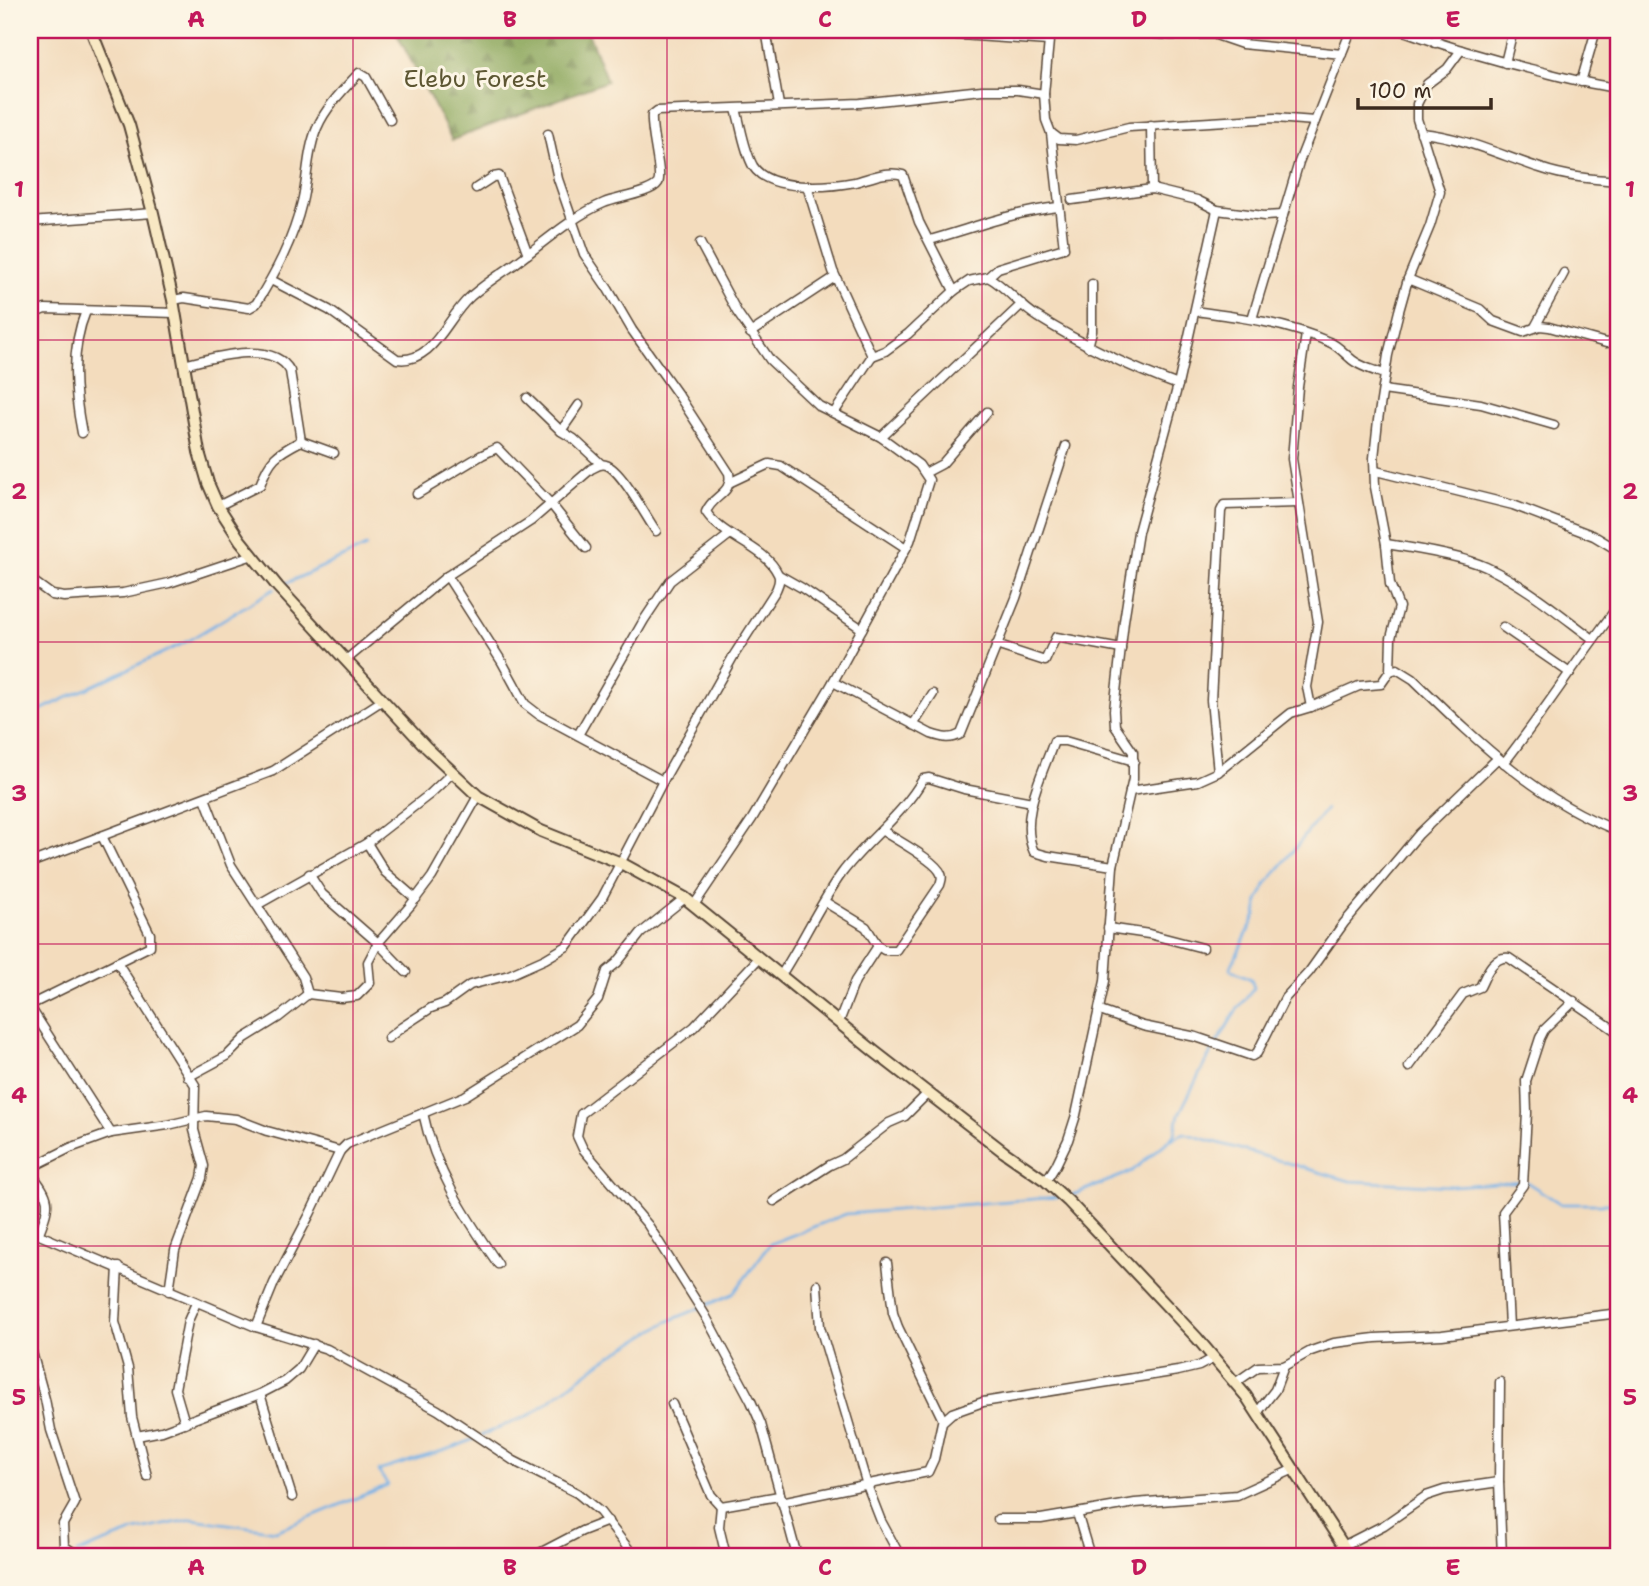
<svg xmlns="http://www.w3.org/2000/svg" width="1649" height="1586" font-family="'Shantell Sans',sans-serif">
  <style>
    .forest { fill: url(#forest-firs); stroke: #62683c; stroke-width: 2 }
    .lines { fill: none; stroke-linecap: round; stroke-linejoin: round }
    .stream { stroke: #75b1e7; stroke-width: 2.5 }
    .street-casing { stroke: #574536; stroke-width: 11 }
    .secondary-casing { stroke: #574536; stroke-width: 14 }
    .street { stroke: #fff; stroke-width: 8 }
    .secondary { stroke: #f8e8c3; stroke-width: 10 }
    .grid { fill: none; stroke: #c2185b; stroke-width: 2; stroke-opacity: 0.55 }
    .labels { text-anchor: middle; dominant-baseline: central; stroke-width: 6; stroke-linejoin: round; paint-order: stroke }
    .park-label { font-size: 24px; fill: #5d5733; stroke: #fcf5e5 }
    .neatline { fill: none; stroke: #c2185b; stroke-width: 2.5 }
    .grid-label { font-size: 23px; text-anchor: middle; font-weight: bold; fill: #c2185b }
  </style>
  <defs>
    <pattern id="forest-firs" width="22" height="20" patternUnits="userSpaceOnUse" patternTransform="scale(1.75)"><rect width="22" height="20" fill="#8aa65a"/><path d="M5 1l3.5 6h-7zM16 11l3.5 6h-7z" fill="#72874a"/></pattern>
  </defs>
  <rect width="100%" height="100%" fill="#fcf5e5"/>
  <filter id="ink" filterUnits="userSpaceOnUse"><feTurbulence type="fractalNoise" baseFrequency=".0143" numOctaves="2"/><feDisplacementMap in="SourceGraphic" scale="14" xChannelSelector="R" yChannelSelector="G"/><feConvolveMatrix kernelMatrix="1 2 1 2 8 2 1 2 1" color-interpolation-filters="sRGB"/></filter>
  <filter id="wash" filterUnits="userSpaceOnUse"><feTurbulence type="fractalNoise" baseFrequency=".00686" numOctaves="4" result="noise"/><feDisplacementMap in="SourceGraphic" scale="28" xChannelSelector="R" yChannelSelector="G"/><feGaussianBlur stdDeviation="1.57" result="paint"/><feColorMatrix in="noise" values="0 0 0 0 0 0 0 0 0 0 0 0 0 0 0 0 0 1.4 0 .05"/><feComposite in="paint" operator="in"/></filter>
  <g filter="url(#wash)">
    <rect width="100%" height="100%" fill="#f3dcbd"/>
    <!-- forest -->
    <polygon class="forest" points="395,30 587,30 607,81 452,140"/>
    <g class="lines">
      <!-- stream -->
      <g class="stream">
        <polyline points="280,586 366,547"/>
        <polyline points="30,715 184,643 274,589"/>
        <polyline points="1171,1138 1175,1134 1179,1114 1204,1065 1236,1011 1254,988 1251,979 1230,969 1256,915 1258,901 1266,885 1326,809"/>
        <polyline points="1070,1196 1131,1172 1168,1141 1184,1133 1350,1181 1453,1186 1525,1181 1561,1204 1619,1204"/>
        <polyline points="482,1435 532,1414 602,1361 669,1321 733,1294 770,1244 846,1214 1059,1197"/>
        <polyline points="77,1553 135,1531 193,1519 276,1531 388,1485 378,1471 455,1447 476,1438"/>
      </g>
    </g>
  </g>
  <g filter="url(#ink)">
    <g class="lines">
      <defs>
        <g id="street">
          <polyline points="766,30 779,105"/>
          <polyline points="887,30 1048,41"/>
          <polyline points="1050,30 1044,94 1046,120 1051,133 1059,139 1076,140 1129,127 1275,118 1315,121"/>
          <polyline points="1110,30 1171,35 1213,34 1242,44 1342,54"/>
          <path d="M1401,30c44,16 88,29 134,40 28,7 56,15 84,18"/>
          <polyline points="1435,43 1438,30"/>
          <polyline points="1505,63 1513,30"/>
          <polyline points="1581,82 1596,30"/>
          <path d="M736,109c5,17 8,41 17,57 16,26 76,21 102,16 16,-4 32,-12 48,-7l16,47 35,69"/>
          <polyline points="1151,125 1152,189"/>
          <path d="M1421,133c42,4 79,22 119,35 26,9 52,11 79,13"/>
          <polyline points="807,186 833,271 872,356 834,413"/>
          <polyline points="476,188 493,177 499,176 528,254"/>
          <polyline points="1072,200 1152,189 1197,200 1217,210 1264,216 1283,215"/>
          <polyline points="30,222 153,213"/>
          <path d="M930,240c43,-12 83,-28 128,-33"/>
          <path d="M988,277c19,10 31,29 50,40 45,28 91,50 140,68"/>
          <polyline points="1408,279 1480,309 1493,321 1523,332 1540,326 1549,327 1606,343 1614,342 1619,337"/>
          <path d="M271,280l58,30 68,49c36,5 49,-40 72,-61 14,-13 32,-24 47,-35 27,-20 57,-47 88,-60 12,-5 48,-10 54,-20 5,-9 -8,-52 -6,-68l5,-4 203,-8 122,-13h36l26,4"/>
          <path d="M173,300l11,-2 65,10 7,-4c20,-32 37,-64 46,-102 6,-24 5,-51 15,-74 9,-21 26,-38 42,-55l7,4 24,43"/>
          <path d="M1195,311c45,6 92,12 134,31 8,3 15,11 21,16 8,8 25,13 35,16"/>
          <polyline points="30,315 45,309 175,313"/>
          <polyline points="1252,319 1299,162 1351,30"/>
          <polyline points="1535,327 1564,273"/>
          <polyline points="750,333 835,277"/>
          <polyline points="1306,334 1298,387 1292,459 1318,622 1307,687 1311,707"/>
          <polyline points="1088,347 1092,331 1092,284"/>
          <polyline points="872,356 885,351 908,334 954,291 969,281 988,277 998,268 1064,248 1051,133"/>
          <path d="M184,365c28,-7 89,-26 106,6l11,70"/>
          <polyline points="1383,390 1481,404 1554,425"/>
          <polyline points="527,398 561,431 574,439 601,464"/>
          <polyline points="561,431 579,405"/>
          <path d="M82,433c-8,-40 -12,-84 4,-122"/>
          <polyline points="881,437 1022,304"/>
          <polyline points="1376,471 1513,505 1594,536 1619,551"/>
          <polyline points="925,473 942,464 987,412"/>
          <polyline points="731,482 769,464 781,466 906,548"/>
          <polyline points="417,494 482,455 497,448 551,504 586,548"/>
          <path d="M218,506l42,-21c10,-27 16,-31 41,-44l33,12"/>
          <path d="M1386,544c27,4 76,12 100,23 39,18 72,46 107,72"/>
          <polyline points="779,575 802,588 862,629"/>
          <polyline points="447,576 502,662 525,704 538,714 663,781"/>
          <polyline points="30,579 52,595 64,597 123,593 169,583 253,555"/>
          <polyline points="1503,627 1570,673"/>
          <polyline points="996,645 1045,661 1056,637 1121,649"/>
          <path d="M346,660l101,-84 84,-55 60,-52c5,-2 9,-6 15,-4 15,4 40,52 50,66"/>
          <polyline points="1390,671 1391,638 1399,607 1390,584 1386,544 1375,487 1374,458 1378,420 1388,355 1399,311 1408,279 1430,226 1440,192 1417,119 1417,104 1427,84 1447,69 1461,50"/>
          <path d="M833,682l98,52c12,4 19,6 30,0l55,-136 50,-152"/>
          <polyline points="913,725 933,694"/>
          <polyline points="578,735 644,620 670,581 729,535"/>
          <path d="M1504,763c40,-51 75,-106 115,-158"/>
          <polyline points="1218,772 1211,700 1221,511 1224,505 1298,503"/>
          <path d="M1130,791l68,-10 20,-9 73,-59 20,-6 48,-21 22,-2 9,-13 7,-2 16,10c62,60 124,122 206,152"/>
          <polyline points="205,798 231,865 303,977 308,994"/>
          <polyline points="367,843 385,872 416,899"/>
          <polyline points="30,863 273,771 383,700"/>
          <path d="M1113,866l-65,-10 -14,-4c-16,-34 9,-79 20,-111h11l69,20"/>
          <polyline points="309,874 322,894 378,943 406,972"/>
          <path d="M825,902l41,25 12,19 6,4h12l44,-65c1,-4 3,-7 1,-11 -4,-13 -45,-34 -58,-43"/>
          <polyline points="257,905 367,843 430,794 452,773"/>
          <polyline points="694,905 752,819 833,682 910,541 929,480 919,465 881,437 819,406 770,360 737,312 700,243"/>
          <polyline points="1108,928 1149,934 1203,948"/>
          <polyline points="759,958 694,1027 581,1114 577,1136 583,1149 648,1225 705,1315 751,1401 761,1424 797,1556"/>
          <polyline points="117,962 195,1085 194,1130 204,1166 202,1178 175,1250 169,1291"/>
          <path d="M781,975c21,-32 39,-72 61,-102 25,-33 60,-57 81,-94l6,-1 35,11 68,13"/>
          <polyline points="308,994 341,998 357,996 370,983 368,962 378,943 410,906 432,877 478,796"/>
          <polyline points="30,1005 150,946 150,934 102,836"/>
          <polyline points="30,1007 111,1133"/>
          <polyline points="1100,1011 1143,1026 1196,1037 1252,1056 1257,1053 1285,998 1309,972 1344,923 1419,834 1498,758"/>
          <polyline points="839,1022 855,981 878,946"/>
          <path d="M388,1038l14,-11 29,-19 14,-5 25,-18 39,-10 36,-16 22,-13 35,-48 61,-117 71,-126 42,-65c2,-5 5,-10 2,-16 -14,-29 -54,-35 -72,-62 7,-18 27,-17 23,-39l-50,-77 -47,-66 -24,-41 -24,-35 -26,-75 -10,-45"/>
          <path d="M1409,1067l54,-73 17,-7c6,-12 12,-31 29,-29l110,75"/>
          <polyline points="188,1077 227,1056 245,1038 279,1017 308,994"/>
          <path d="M423,1113c12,58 42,103 75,151"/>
          <polyline points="30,1168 70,1148 111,1133 168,1125 206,1116 236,1119 267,1131 340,1151"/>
          <path d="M30,1172c21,27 21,30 9,61"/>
          <polyline points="1046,1181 1056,1165 1068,1140 1076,1115 1105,981 1113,866 1133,779 1133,752 1115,726 1114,710 1124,621 1138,532 1178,385 1217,210"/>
          <polyline points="774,1201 830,1165 843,1159 889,1123 905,1116 928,1093"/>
          <polyline points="30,1231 256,1327 327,1349 438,1410 514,1461 577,1493 600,1512 634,1556"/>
          <polyline points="887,1263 893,1313 898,1327 943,1420"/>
          <polyline points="118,1267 115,1322 128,1368 132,1417 147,1476"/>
          <polyline points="817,1285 820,1327 867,1485 881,1521 900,1556"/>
          <polyline points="1509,1326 1503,1212 1523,1185 1527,1113 1526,1081 1540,1038 1544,1030 1574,1001"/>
          <polyline points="256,1327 274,1283 310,1214 340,1151 347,1144 465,1096 577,1025 598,999 607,971 617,963 641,933 685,898"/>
          <polyline points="30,1345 45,1399 51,1430 75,1503 63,1524 64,1546 79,1556"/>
          <polyline points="1235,1383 1258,1367 1284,1366 1311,1351 1334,1343 1375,1338 1442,1335 1619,1313"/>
          <polyline points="260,1394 292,1497"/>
          <polyline points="672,1404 711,1495 721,1506"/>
          <polyline points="1257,1413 1275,1390 1284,1366"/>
          <polyline points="185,1423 175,1389 188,1321 196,1303"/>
          <polyline points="137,1436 162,1431 260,1394 285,1381 299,1369 314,1344"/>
          <polyline points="1499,1482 1502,1556"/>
          <polyline points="781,1502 928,1472 934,1459 942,1422 952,1413 983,1402 1178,1371 1199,1366 1214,1358"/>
          <polyline points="721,1506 779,1496"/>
          <polyline points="721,1506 719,1527 726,1556"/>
          <polyline points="1077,1513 1090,1556"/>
          <polyline points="998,1519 1041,1519 1135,1503 1237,1495 1294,1469"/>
          <polyline points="1343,1546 1384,1525 1426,1496 1444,1490 1499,1482 1500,1382"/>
          <polyline points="534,1556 582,1531 608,1521"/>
        </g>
        <polyline id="secondary" points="91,30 129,125 153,213 173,300 199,452 208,483 218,506 240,540 278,587 426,747 478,796 541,831 621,863 685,898 875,1052 1004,1152 1046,1181 1068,1201 1197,1338 1246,1396 1350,1556"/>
      </defs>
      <!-- street casing -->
      <use href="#street" class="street-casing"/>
      <!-- secondary casing -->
      <use href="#secondary" class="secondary-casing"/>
      <!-- street -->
      <use href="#street" class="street"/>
      <!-- secondary -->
      <use href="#secondary" class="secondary"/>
    </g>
  </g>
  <!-- grid -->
  <path class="grid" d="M353,30v1526M667,30v1526M982,30v1526M1296,30v1526M30,340h1589M30,642h1589M30,944h1589M30,1246h1589"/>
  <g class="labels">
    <!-- park labels -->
    <g class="park-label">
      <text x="475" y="79">Elebu Forest</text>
    </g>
  </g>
  <!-- margin -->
  <rect width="1649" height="1586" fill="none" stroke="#fcf5e5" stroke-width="77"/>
  <!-- scale -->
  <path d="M1358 98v10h133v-10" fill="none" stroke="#3b2a1e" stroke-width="3.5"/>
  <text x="1369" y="98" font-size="21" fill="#3b2a1e" stroke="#fcf5e5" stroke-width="5" paint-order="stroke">100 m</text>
  <rect x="38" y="38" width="1572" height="1510" class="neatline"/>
  <g class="grid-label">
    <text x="196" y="27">A</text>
    <text x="510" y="27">B</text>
    <text x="825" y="27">C</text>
    <text x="1139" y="27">D</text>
    <text x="1453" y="27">E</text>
    <text x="19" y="197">1</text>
    <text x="1630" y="197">1</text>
    <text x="19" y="499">2</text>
    <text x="1630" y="499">2</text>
    <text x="19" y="801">3</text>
    <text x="1630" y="801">3</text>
    <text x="19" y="1103">4</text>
    <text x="1630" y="1103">4</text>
    <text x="19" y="1405">5</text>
    <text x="1630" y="1405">5</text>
    <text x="196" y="1575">A</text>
    <text x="510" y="1575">B</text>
    <text x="825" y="1575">C</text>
    <text x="1139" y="1575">D</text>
    <text x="1453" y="1575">E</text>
  </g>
</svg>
